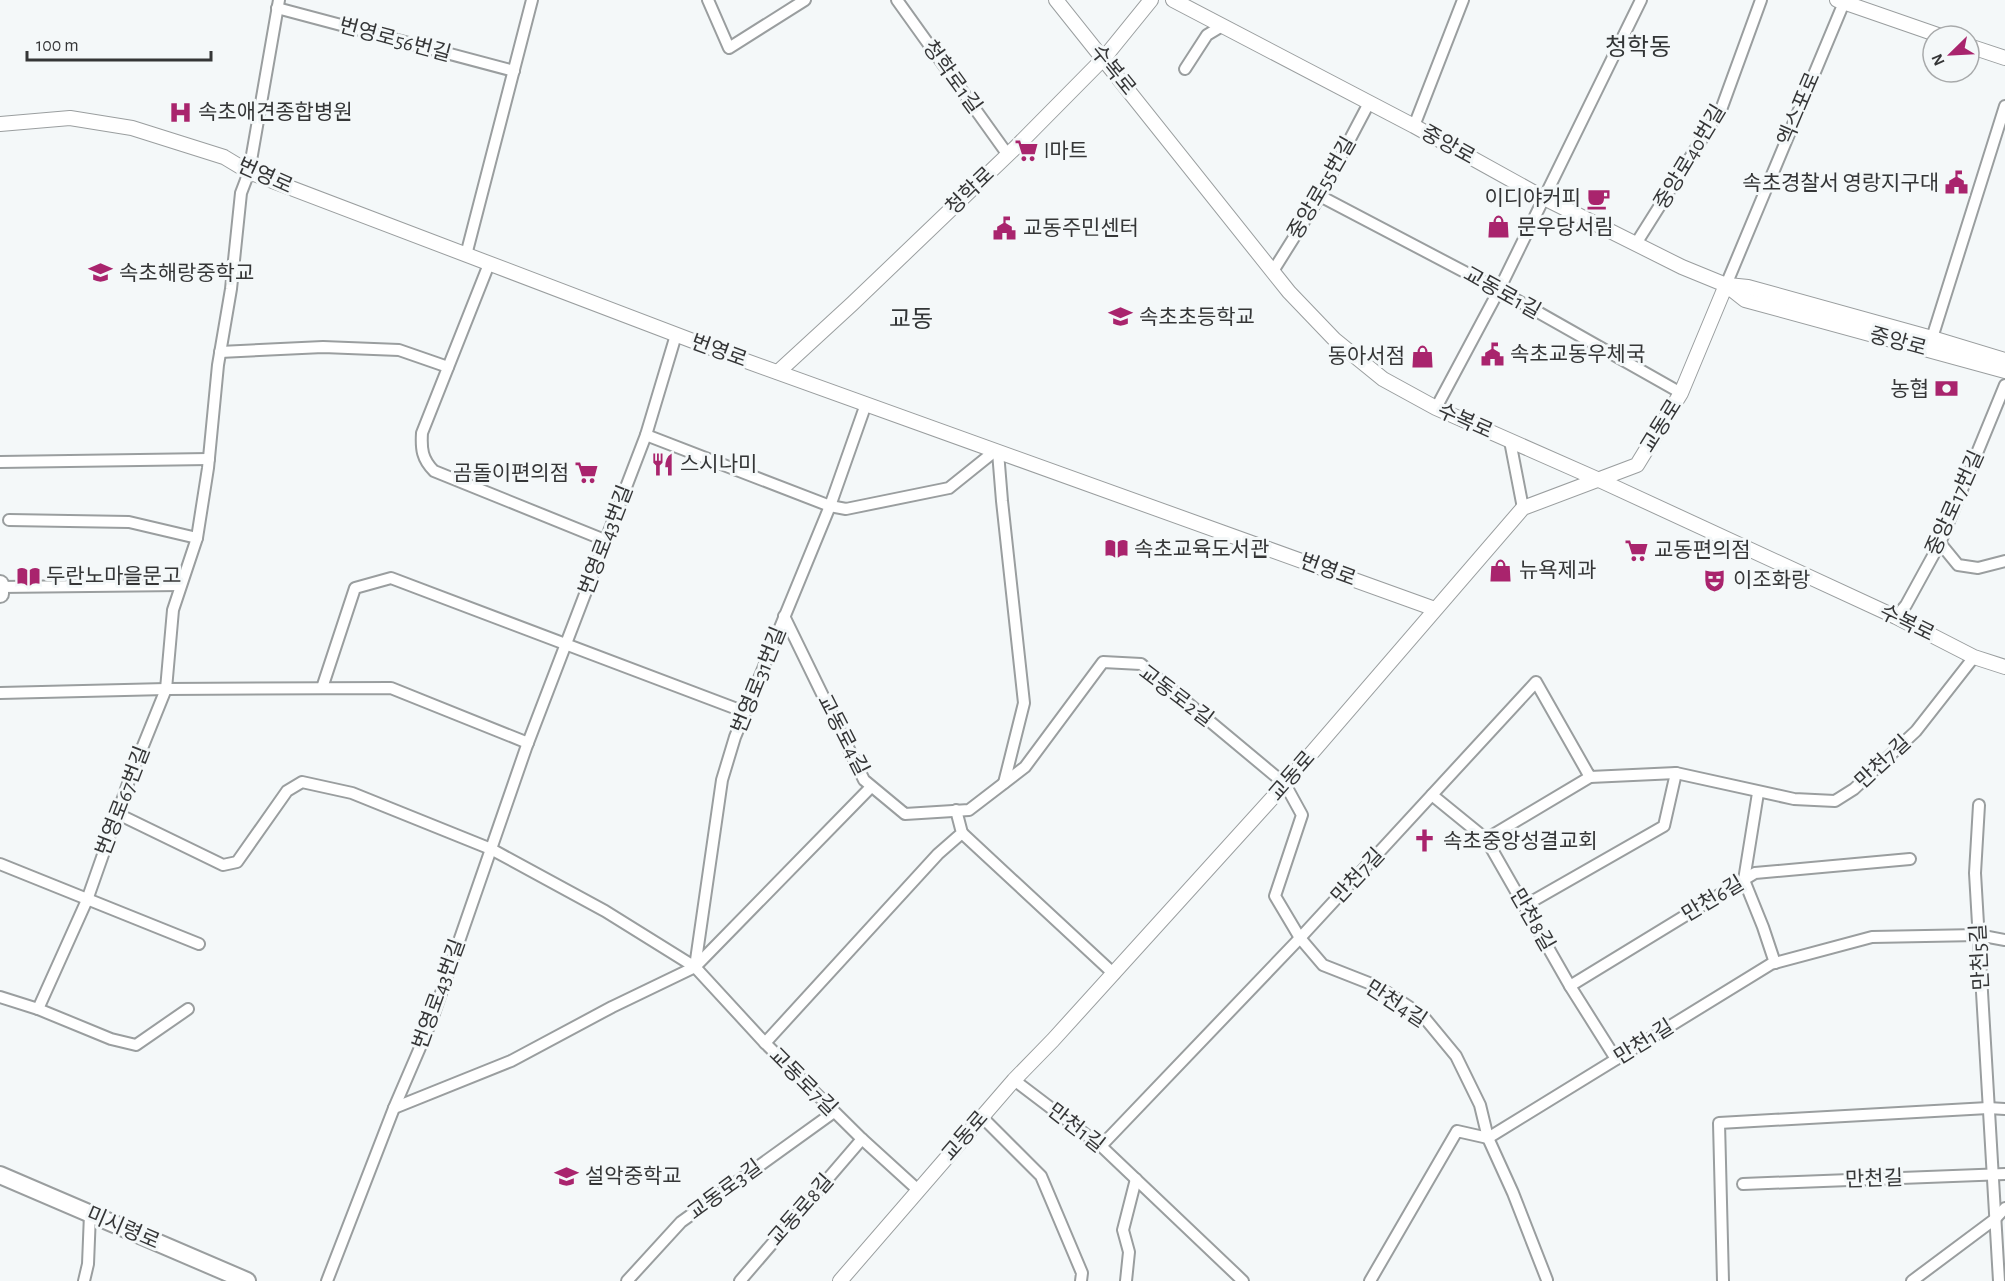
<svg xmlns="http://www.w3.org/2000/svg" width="2005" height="1281" font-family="'Alegreya Sans','Noto Sans KR',sans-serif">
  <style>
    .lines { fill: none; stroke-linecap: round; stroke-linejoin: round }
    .minor-casing { stroke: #9a9e9f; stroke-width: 14 }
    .tertiary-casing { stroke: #9a9e9f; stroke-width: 16 }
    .secondary-casing { stroke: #9a9e9f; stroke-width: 20 }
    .minor { stroke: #fff; stroke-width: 10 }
    .tertiary { stroke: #fff; stroke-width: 14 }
    .secondary { stroke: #fff; stroke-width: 16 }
    .labels { text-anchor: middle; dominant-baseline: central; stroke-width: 6; stroke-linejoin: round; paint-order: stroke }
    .street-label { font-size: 21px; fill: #353637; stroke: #f4f8f9 }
    .poi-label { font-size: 21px; fill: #353637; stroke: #f4f8f9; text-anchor: start }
    .quarter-label { font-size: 24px; fill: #323536; stroke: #f4f8f9 }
  </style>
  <rect width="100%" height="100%" fill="#f4f8f9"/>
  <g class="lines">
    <defs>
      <g id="minor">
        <polyline points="708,0 729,48 805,0"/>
        <polyline points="897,0 1008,155"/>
        <polyline points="277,8 514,71"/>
        <polyline points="1185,69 1207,35 1222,26"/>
        <polyline points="1414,126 1463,0"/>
        <polyline points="1320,196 1499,290 1681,393"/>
        <polyline points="1637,242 1722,107 1761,0"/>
        <polyline points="466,255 532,0"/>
        <path d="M489,264l-67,169c-1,16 0,26 12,38l173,70"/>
        <polyline points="1273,271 1320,196 1369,103"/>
        <polyline points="1726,285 1845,0"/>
        <polyline points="1932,338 2005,106"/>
        <polyline points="220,352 323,347 399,350 448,367"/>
        <polyline points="1436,408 1499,290 1641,0"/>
        <polyline points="646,435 830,506 846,509 949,488 995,451"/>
        <polyline points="1510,441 1523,508"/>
        <polyline points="998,452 1002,501 1024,703 1004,783"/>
        <polyline points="0,462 209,459"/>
        <polyline points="9,520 129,522 197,538"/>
        <polyline points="1940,543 1958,565 1978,568 2005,561"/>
        <polyline points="0,587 180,585"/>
        <polyline points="784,616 864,780 905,814 969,810 1025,767 1103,662 1141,664 1285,784 1302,815 1275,896 1300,938 1323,965 1379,987 1423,1016 1456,1056 1480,1105 1488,1138 1513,1193 1547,1280"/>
        <polyline points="1896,617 1906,605 1940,543 2005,385"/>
        <polyline points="322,688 355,588 391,578 745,712"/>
        <polyline points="0,693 166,689 391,688 528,743"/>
        <polyline points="1758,793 1744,880 1763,927 1775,963"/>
        <polyline points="1432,795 1486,839 1570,986 1616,1059"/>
        <polyline points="1979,805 1975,873 1999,1281"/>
        <polyline points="118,814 223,865 237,862 287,791 302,782 352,793 491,849 605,911 695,967 765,1043 862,1139 918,1190"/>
        <polyline points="962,833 1114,974"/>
        <polyline points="1486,839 1590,777"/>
        <polyline points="0,864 199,944"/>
        <polyline points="1524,906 1664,826 1676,773"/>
        <polyline points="695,967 722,780 735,737 830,506 866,404"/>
        <polyline points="1570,986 1755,873 1910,859"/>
        <polyline points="0,997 38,1009 111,1039 136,1045 188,1009"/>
        <polyline points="38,1009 87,900 130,778 166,689 173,610 197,538 208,468 218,365 231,289 241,193 249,172 279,0"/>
        <polyline points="765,1043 938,854 962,833 956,810"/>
        <polyline points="1014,1080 1101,1146 1243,1281"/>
        <polyline points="394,1108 511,1061 612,1007 695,967 871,787"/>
        <polyline points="982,1117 1041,1176 1082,1273 1081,1281"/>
        <polyline points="1101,1146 1300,938 1536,682 1590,777 1676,773 1794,799 1835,801 1854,789 1916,731 1974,657"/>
        <polyline points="1743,1184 2005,1174"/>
        <polyline points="84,1281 88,1264 90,1214"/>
        <polyline points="327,1281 394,1108 431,1022 526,748 646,435 676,335"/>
        <polyline points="627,1281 681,1222 834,1112"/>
        <polyline points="740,1281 862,1139"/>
        <polyline points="1126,1281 1129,1252 1123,1230 1136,1179"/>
        <polyline points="1370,1281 1457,1131 1488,1138 1771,964 1872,937 1978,935 2005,940"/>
        <polyline points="1723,1281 1719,1123 1988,1108 2005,1109"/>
        <polyline points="1912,1281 1995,1219 2005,1208"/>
      </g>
      <g id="tertiary">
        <polyline points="1056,0 1289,292 1335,340 1383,379 1436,408 1597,479 1896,617 1974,657 2005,667"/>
        <polyline points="1173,0 1414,126 1544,198 1682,267 1726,285 1745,300 2005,371"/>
        <polyline points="1837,0 1941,36"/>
        <polyline points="1969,46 2005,58"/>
        <polyline points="0,124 70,118 132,128 224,157 249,172 735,357 1435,609"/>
        <polyline points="1728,285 1748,287 1932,338 2005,360"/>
        <polyline points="778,372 852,304 1017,146 1104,58 1151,0"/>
        <polyline points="840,1281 1014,1080 1053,1040 1285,784 1523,508 1637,465 1681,393 1726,285"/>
      </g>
      <g id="secondary">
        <polyline points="0,584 0,594"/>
        <polyline points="0,1175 247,1281"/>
      </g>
    </defs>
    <!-- minor casing -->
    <use href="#minor" class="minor-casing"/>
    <!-- tertiary casing -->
    <use href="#tertiary" class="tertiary-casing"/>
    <!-- secondary casing -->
    <use href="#secondary" class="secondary-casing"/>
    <!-- minor -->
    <use href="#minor" class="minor"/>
    <!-- tertiary -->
    <use href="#tertiary" class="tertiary"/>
    <!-- secondary -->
    <use href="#secondary" class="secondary"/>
  </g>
  <!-- icons -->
  <defs>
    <symbol id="hospital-bare" viewBox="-9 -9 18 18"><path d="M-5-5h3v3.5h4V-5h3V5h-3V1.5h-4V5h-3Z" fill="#a9246d" stroke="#f4f8f9" stroke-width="2.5" paint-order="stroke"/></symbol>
    <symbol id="supermarket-bare" viewBox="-9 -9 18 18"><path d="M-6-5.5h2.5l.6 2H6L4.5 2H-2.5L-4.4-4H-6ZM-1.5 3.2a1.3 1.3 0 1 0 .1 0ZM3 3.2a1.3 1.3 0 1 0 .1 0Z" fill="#a9246d" stroke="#f4f8f9" stroke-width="2.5" paint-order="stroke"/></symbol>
    <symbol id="civic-bare" viewBox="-9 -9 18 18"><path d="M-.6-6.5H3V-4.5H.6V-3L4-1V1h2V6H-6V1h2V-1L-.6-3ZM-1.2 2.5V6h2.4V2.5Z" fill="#a9246d" stroke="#f4f8f9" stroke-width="2.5" paint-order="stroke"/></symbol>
    <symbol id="cafe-bare" viewBox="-9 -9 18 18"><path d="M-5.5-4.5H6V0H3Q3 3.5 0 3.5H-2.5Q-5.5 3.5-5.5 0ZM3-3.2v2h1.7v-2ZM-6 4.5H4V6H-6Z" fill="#a9246d" stroke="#f4f8f9" stroke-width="2.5" paint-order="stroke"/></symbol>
    <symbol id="shop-bare" viewBox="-9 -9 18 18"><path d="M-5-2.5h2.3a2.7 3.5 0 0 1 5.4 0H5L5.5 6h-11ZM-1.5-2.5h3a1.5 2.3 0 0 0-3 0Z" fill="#a9246d" stroke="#f4f8f9" stroke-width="2.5" paint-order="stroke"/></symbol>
    <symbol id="school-bare" viewBox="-9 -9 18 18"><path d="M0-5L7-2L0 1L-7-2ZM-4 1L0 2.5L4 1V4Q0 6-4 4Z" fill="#a9246d" stroke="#f4f8f9" stroke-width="2.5" paint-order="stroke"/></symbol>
    <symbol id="bank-bare" viewBox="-9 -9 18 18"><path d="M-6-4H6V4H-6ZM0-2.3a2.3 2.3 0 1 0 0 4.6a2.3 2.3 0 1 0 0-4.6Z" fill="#a9246d" stroke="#f4f8f9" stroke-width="2.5" paint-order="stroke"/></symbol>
    <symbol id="restaurant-bare" viewBox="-9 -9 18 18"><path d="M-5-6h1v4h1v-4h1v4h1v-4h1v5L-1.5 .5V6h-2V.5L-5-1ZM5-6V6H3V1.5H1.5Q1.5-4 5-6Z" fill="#a9246d" stroke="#f4f8f9" stroke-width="2.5" paint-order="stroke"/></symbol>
    <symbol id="library-bare" viewBox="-9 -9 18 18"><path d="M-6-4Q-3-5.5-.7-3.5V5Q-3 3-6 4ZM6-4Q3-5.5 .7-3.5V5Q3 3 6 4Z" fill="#a9246d" stroke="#f4f8f9" stroke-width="2.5" paint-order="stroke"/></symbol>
    <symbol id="theatre-bare" viewBox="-9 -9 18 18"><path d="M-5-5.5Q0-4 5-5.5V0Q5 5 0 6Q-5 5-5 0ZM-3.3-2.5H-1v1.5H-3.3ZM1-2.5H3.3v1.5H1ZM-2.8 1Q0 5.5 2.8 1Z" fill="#a9246d" stroke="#f4f8f9" stroke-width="2.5" paint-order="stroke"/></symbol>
    <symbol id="church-bare" viewBox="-9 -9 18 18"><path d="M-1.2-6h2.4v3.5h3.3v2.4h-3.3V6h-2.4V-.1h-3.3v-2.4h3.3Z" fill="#a9246d" stroke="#f4f8f9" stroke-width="2.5" paint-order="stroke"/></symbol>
  </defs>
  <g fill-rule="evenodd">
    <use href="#hospital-bare" x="164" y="96" width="33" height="33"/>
    <use href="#supermarket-bare" x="1010" y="134" width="33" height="33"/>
    <use href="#civic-bare" x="1940" y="166" width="33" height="33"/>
    <use href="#cafe-bare" x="1582" y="182" width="33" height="33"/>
    <use href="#shop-bare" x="1482" y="210" width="33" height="33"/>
    <use href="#civic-bare" x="988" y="212" width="33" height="33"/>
    <use href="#school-bare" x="84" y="256" width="33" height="33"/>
    <use href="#school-bare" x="1104" y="300" width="33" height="33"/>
    <use href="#civic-bare" x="1476" y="338" width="33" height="33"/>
    <use href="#shop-bare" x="1406" y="340" width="33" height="33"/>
    <use href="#bank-bare" x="1930" y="372" width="33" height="33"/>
    <use href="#restaurant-bare" x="646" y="448" width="33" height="33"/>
    <use href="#supermarket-bare" x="570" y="456" width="33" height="33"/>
    <use href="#library-bare" x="1100" y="532" width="33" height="33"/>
    <use href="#supermarket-bare" x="1620" y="534" width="33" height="33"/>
    <use href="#shop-bare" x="1484" y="554" width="33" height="33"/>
    <use href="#library-bare" x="12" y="560" width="33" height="33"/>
    <use href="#theatre-bare" x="1698" y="564" width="33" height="33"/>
    <use href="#church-bare" x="1408" y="824" width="33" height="33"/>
    <use href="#school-bare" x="550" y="1160" width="33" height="33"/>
  </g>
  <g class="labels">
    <!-- street labels -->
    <g class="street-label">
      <text transform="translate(395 40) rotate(15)">번영로56번길</text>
      <text transform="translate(1113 70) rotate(51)">수복로</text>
      <text transform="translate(952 77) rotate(54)">청학로1길</text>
      <text transform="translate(1799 109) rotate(-67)">엑스포로</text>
      <text transform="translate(1448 145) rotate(29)">중앙로</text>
      <text transform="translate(1690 157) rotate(-59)">중앙로40번길</text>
      <text transform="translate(265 176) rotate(24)">번영로</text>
      <text transform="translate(1322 188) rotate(-60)">중앙로55번길</text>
      <text transform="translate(970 191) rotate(-44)">청학로</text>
      <text transform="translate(1502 293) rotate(29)">교동로1길</text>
      <text transform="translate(1898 342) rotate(15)">중앙로</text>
      <text transform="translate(719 351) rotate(20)">번영로</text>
      <text transform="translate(1465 421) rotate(24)">수복로</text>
      <text transform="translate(1661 426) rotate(-58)">교동로</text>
      <text transform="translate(1955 503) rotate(-66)">중앙로17번길</text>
      <text transform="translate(606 540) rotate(-69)">번영로43번길</text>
      <text transform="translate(1328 570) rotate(20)">번영로</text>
      <text transform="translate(1907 623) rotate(26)">수복로</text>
      <text transform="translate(759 680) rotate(-68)">번영로31번길</text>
      <text transform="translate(1176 696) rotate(37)">교동로2길</text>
      <text transform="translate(843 735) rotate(63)">교동로4길</text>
      <text transform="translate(1883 762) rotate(-43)">만천7길</text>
      <text transform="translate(1292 776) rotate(-49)">교동로</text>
      <text transform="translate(123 801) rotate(-69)">번영로67번길</text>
      <text transform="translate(1358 876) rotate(-47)">만천7길</text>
      <text transform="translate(1713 899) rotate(-31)">만천6길</text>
      <text transform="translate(1532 920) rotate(60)">만천8길</text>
      <text transform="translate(1980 957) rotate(-93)">만천5길</text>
      <text transform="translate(439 994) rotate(-70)">번영로43번길</text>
      <text transform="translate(1396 1004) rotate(33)">만천4길</text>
      <text transform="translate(1644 1042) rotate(-32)">만천1길</text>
      <text transform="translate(803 1082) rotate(45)">교동로7길</text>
      <text transform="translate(1076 1128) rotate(38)">만천1길</text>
      <text transform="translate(965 1136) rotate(-49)">교동로</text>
      <text transform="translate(1874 1179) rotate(-2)">만천길</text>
      <text transform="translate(725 1190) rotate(-36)">교동로3길</text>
      <text transform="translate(801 1210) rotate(-49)">교동로8길</text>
      <text transform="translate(123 1228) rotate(23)">미시령로</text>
    </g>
    <!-- poi labels -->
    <g class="poi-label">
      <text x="198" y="112">속초애견종합병원</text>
      <text x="1044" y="151">l마트</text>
      <text x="1939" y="183" text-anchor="end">속초경찰서 영랑지구대</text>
      <text x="1581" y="198" text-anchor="end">이디야커피</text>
      <text x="1517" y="227">문우당서림</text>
      <text x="1023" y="228">교동주민센터</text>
      <text x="119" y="273">속초해랑중학교</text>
      <text x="1139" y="317">속초초등학교</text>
      <text x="1510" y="354">속초교동우체국</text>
      <text x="1405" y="356" text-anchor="end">동아서점</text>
      <text x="1929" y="389" text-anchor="end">농협</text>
      <text x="680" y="464">스시나미</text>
      <text x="569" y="473" text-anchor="end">곰돌이편의점</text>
      <text x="1134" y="549">속초교육도서관</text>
      <text x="1654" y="550">교동편의점</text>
      <text x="1519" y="570">뉴욕제과</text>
      <text x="46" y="576">두란노마을문고</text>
      <text x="1733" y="580">이조화랑</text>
      <text x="1443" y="841">속초중앙성결교회</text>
      <text x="585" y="1176">설악중학교</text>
    </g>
    <!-- quarter labels -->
    <g class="quarter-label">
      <text x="1638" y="48">청학동</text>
      <text x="911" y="320">교동</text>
    </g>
  </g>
  <!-- north arrow -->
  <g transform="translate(1951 54) rotate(246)"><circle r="28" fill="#f4f8f9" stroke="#a8aaab" stroke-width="1.5"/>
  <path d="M0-4.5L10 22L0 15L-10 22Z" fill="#a9246d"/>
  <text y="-9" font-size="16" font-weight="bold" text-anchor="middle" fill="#353637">N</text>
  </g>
  <!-- scale -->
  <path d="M27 51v9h184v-9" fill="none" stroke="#353637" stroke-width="3"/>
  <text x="36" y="51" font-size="18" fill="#353637" stroke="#f4f8f9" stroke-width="4.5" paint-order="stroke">100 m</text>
</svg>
